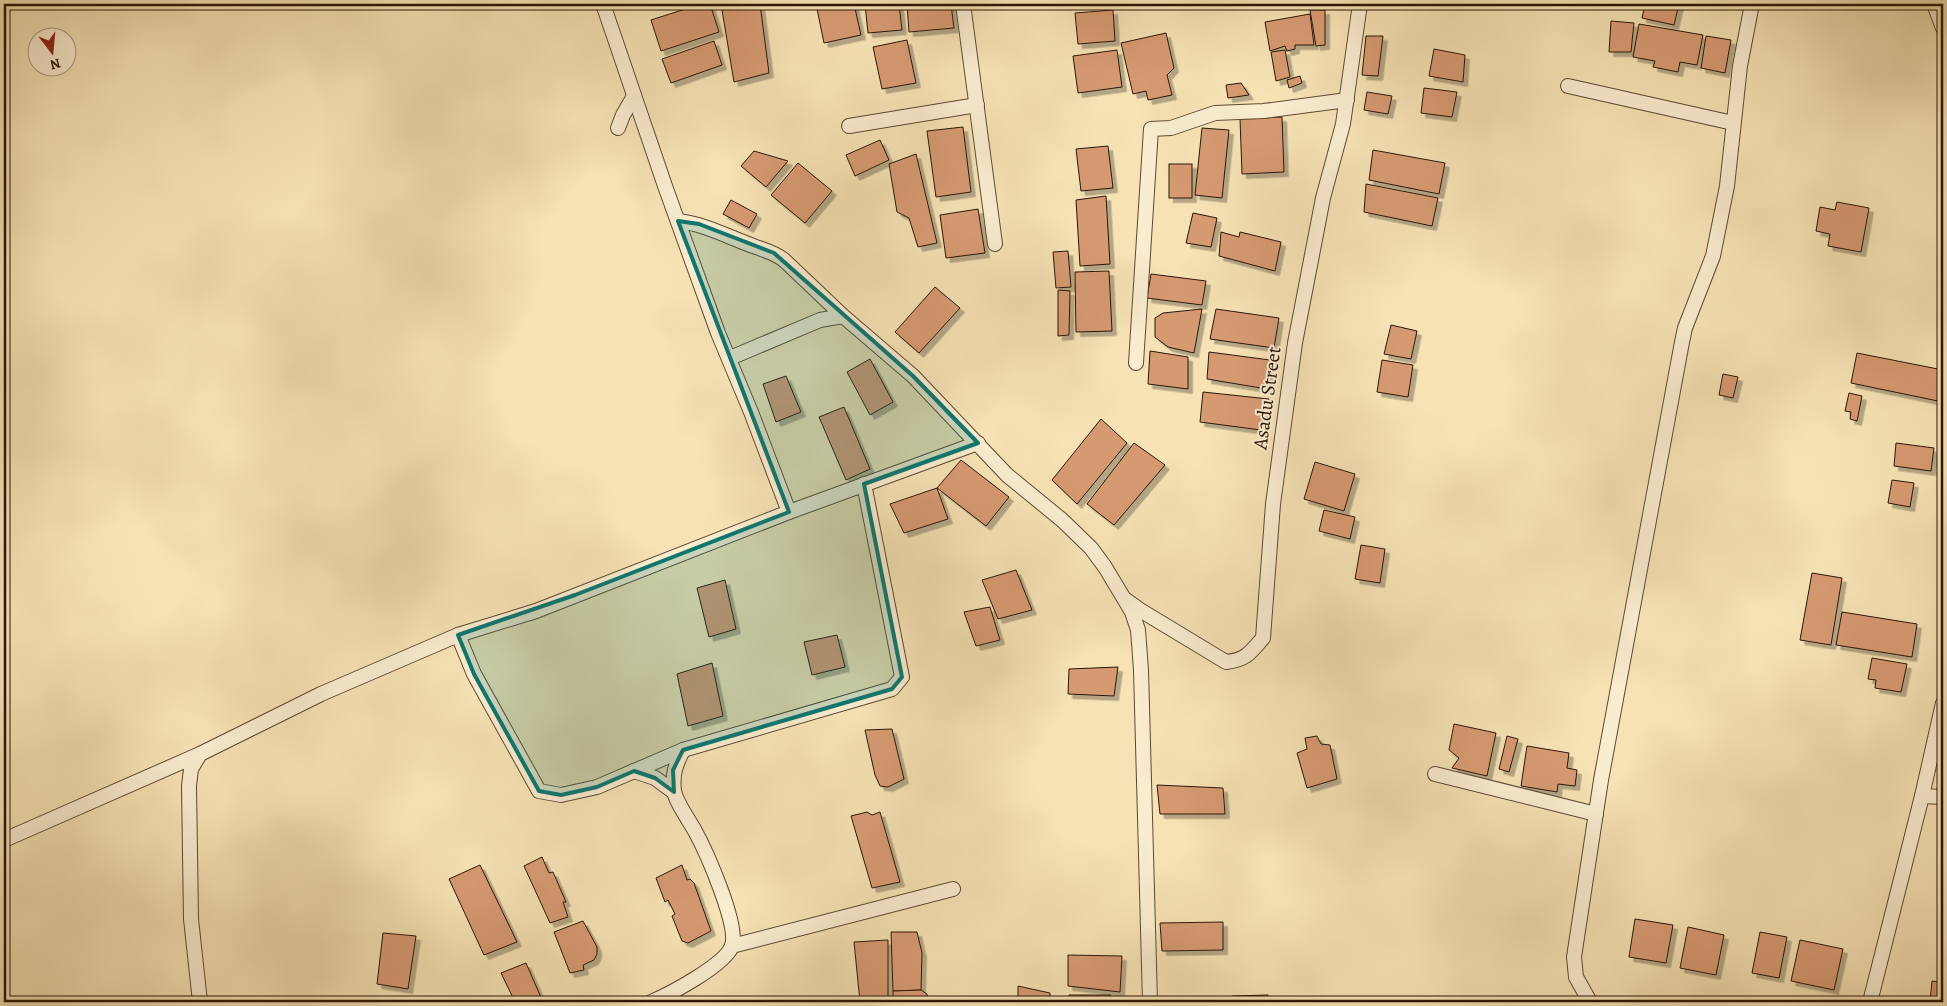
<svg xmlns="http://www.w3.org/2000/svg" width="1947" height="1006" font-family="Alegreya,serif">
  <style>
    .building { fill: #d69a73; stroke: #2a1606; filter: url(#shadow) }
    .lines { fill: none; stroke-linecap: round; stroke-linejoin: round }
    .minor-casing { stroke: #5d4932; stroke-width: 16 }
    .minor { stroke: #f9eccf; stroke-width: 14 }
    .marked { fill: #0f766e; fill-opacity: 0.2; stroke: #0f766e; stroke-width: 4; stroke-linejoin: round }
    .labels { text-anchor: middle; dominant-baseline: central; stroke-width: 4; stroke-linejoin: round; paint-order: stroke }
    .street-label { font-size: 20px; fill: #2a1606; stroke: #f9eccf }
  </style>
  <defs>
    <filter id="shadow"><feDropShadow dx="4.5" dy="4.5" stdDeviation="0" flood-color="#0004"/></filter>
  </defs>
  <rect width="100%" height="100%" fill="#f6e2b5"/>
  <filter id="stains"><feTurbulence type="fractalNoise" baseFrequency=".004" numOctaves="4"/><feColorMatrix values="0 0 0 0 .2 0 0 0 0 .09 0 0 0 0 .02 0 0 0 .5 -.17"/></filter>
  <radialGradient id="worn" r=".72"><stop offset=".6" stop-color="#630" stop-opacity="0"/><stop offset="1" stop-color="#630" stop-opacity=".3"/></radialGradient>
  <!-- building -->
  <g class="building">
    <polygon points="701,4 710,4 719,32 661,51 651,20"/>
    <polygon points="721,4 760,4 769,73 734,82"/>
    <polygon points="816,4 854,4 861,35 824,43"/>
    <polygon points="865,4 899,4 902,30 868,33"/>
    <polygon points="907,4 951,4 954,28 909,32"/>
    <polygon points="1645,4 1679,4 1674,25 1642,18"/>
    <polygon points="1113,10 1115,41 1078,44 1075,13"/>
    <polygon points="1310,10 1325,10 1325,45 1316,46"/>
    <polygon points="1310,14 1314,45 1295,45 1295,49 1287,51 1285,46 1270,51 1265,22"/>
    <polygon points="1611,21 1634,23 1631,52 1609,52"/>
    <polygon points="1639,24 1703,35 1697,65 1680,62 1678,72 1653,67 1655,61 1633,57"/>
    <polygon points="1166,33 1174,68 1167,75 1172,95 1148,100 1146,91 1133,94 1121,43"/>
    <polygon points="1366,36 1383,36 1378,76 1362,75"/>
    <polygon points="1706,36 1731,40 1725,73 1701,68"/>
    <polygon points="907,40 916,83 882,89 873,47"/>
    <polygon points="714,41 722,65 671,83 662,59"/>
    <polygon points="1434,49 1465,55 1463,82 1429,76"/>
    <polygon points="1117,50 1122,87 1078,93 1073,56"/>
    <polygon points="1285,50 1290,77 1276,81 1271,52"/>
    <polygon points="1300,76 1302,83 1289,88 1287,80"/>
    <polygon points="1241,83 1249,95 1228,98 1226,85"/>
    <polygon points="1424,88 1457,92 1452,117 1421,113"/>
    <polygon points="1367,92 1392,96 1388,114 1364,110"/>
    <polygon points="1282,117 1284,172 1242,174 1240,119"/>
    <polygon points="963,127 971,192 936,197 927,131"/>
    <polygon points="1202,128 1229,130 1222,198 1195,195"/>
    <polygon points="880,140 889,160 855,176 846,155"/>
    <polygon points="1108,146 1113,188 1081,191 1076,149"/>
    <polygon points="1373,150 1445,163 1439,194 1369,180"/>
    <polygon points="754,151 788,161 766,187 741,166"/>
    <polygon points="916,154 937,243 918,247 909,218 897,212 889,164"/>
    <polygon points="798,163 832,191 805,223 771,195"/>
    <rect x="1169" y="164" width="23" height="34"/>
    <polygon points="1366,184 1438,198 1432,226 1364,212"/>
    <polygon points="1106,196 1110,264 1080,266 1076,200"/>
    <polygon points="731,200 757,214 749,228 723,214"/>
    <polygon points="1837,202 1869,208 1861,252 1828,246 1830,234 1816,231 1820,207 1835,210"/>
    <polygon points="978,209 985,253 946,258 940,215"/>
    <polygon points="1193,213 1217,218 1211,247 1186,243"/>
    <polygon points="1221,232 1239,237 1240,232 1281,242 1275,271 1219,256"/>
    <polygon points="1068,251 1071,287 1056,288 1053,252"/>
    <polygon points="1109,271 1112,331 1076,332 1075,272"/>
    <polygon points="1151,274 1206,281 1202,305 1147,298"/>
    <polygon points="935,287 960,308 919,353 895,332"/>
    <polygon points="1058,290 1070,291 1069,335 1058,336"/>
    <polygon points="1202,309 1194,353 1168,347 1155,337 1155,318 1163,313"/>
    <polygon points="1216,309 1279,318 1274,348 1210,339"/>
    <polygon points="1391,325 1417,331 1411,359 1384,354"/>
    <polygon points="1150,351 1188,357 1188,389 1148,384"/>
    <polygon points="1209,352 1270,360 1267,389 1207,379"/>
    <polygon points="1857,353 1943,370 1938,401 1851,383"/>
    <polygon points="870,359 893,402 870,415 847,372"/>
    <polygon points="1382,360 1413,365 1408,397 1377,392"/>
    <polygon points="1723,374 1738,377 1733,398 1719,395"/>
    <polygon points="786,376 801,412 776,422 763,384"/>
    <polygon points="1203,392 1269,399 1261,430 1200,422"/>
    <polygon points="1849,393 1862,396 1857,421 1850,419 1851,412 1845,411"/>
    <polygon points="844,407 870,469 846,480 819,417"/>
    <polygon points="1101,419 1127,443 1077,504 1052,480"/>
    <polygon points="1134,443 1165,465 1114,525 1087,504"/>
    <polygon points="1896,443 1934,448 1931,471 1894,466"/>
    <polygon points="961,460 1009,497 986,526 937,488"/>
    <polygon points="1315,462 1355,474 1344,511 1304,499"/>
    <polygon points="1892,480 1914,483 1910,507 1888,503"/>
    <polygon points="937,488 948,519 904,533 890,504"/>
    <polygon points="1324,510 1355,517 1350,539 1319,531"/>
    <polygon points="1361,545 1385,549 1380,583 1355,579"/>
    <polygon points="1016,570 1032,610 998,619 982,580"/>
    <polygon points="1812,573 1842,578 1831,645 1800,640"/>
    <polygon points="725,580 736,629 709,637 697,588"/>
    <polygon points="990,607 1000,640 976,646 964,612"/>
    <polygon points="1842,612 1917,624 1912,657 1836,645"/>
    <polygon points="837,635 845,667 812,675 804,642"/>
    <polygon points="1872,658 1907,664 1901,692 1875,688 1876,680 1868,679"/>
    <polygon points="712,663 723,716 688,726 677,674"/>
    <polygon points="1118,667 1114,696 1068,694 1069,669"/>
    <polygon points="1454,724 1496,733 1487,776 1452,768 1459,758 1449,750"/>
    <polygon points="892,729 904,779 888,787 880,786 875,775 865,730"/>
    <polygon points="1317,736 1321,744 1330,745 1337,779 1307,788 1297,753 1307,749 1305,738"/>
    <polygon points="1507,736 1518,739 1509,772 1499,769"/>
    <polygon points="1527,746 1569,753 1567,768 1577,770 1575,786 1558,784 1557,792 1521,786"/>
    <polygon points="1157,785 1223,788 1225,814 1160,814"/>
    <polygon points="867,812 872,815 880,812 900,882 872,888 851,816"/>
    <polygon points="542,857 549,873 553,872 566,902 563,902 568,917 550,923 524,866"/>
    <polygon points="480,865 517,942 484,955 449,879"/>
    <polygon points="682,865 687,880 690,879 694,883 711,931 688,943 682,941 672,916 675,914 668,900 665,902 656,878"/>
    <polygon points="1635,919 1673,925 1666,963 1629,957"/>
    <polygon points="583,921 597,947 597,954 594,960 583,965 584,970 570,973 554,932"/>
    <polygon points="1223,922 1223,950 1162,951 1160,923"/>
    <polygon points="1688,927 1724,935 1716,975 1680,968"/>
    <polygon points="891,932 917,932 922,953 921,990 893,991"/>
    <polygon points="1760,932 1787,937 1779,978 1752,973"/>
    <polygon points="383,933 416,936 408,989 377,984"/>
    <polygon points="888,940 888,1002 860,1002 854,942"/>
    <polygon points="1800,940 1843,949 1834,990 1791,981"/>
    <polygon points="1068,955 1122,956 1120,992 1068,986"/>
    <polygon points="526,963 543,1002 515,1002 501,973"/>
    <polygon points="1941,977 1943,977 1943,1002 1930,1002 1932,981 1940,982"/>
    <polygon points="1018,986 1050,993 1050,1002 1018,1002"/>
    <polygon points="921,990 927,994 928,1002 893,1002 893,991"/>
    <polygon points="1069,995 1111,995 1110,1002 1068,1002"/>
    <polygon points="1268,995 1267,1002 1232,1002 1232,996"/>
    <polygon points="420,997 420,1002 392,1002 392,1000"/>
  </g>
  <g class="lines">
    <defs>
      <g id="minor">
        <polyline points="603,4 665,186 718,333 751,412 789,512"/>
        <polyline points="963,4 995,244"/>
        <polyline points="1934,4 1943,28"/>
        <polyline points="1568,86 1733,123"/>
        <polyline points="849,126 977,105"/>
        <polyline points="618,128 623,115 634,96"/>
        <path d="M678,221c28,3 52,17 78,26 11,4 19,6 28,13l59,56 70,60 94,99 55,45 29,28 14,19 27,45 6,18 3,40 9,332"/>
        <polyline points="730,358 820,320 843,316"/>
        <polyline points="1136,363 1151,129 1171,128 1215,113 1264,111 1347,100"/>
        <polyline points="864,484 902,677 892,689 683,750 597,787 561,795 539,791 474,674 458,635 536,611 789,512 978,443"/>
        <path d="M1126,600l14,10 86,52c20,-2 24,-9 37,-24l10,-134 22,-161 28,-145 20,-74 17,-120"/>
        <polyline points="634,771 655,778 674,792"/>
        <polyline points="1435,774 1596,814"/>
        <polyline points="1922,796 1943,797"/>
        <polyline points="4,840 200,754"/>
        <polyline points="732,946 953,889"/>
        <polyline points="200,1002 191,919 189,786 191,769 200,754 321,694 458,635"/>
        <path d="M651,1002c19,-8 74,-37 81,-56 7,-21 -26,-95 -37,-115 -6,-11 -20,-30 -21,-41 -2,-16 2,-26 9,-40"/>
        <polyline points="1590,1002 1576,977 1574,957 1601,780 1682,342 1685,328 1713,256 1727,186 1740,66 1752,4"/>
        <polyline points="1870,1002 1922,796 1943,703"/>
      </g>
    </defs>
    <!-- minor casing -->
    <use href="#minor" class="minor-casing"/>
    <!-- minor -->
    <use href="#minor" class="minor"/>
  </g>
  <!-- marked area -->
  <path class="marked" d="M678,221l21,3 75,29 139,123 65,67 -114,41 38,193 -10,12 -209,61 -10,20 1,22 -19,-14 -21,-7 -37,16 -36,8 -22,-4 -65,-117 -16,-39 117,-40 214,-83z"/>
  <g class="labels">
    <!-- street labels -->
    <g class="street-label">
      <text transform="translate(1267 398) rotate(-82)">Asadu Street</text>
    </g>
  </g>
  <!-- margin -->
  <rect width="1947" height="1006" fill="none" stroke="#f6e2b5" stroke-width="20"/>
  <rect x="5" y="5" width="1937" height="996" fill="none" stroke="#2a1606" stroke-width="2.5"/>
  <rect x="10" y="10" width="1927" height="986" fill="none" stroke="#2a1606"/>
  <!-- north arrow -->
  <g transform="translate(52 52) rotate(164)"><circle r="24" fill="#f9eccf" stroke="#a6967f"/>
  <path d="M0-4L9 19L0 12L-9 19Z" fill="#8f2418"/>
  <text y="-8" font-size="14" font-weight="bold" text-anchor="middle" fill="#2a1606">N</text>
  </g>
  <rect width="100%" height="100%" filter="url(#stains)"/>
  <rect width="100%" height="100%" fill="url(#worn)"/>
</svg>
